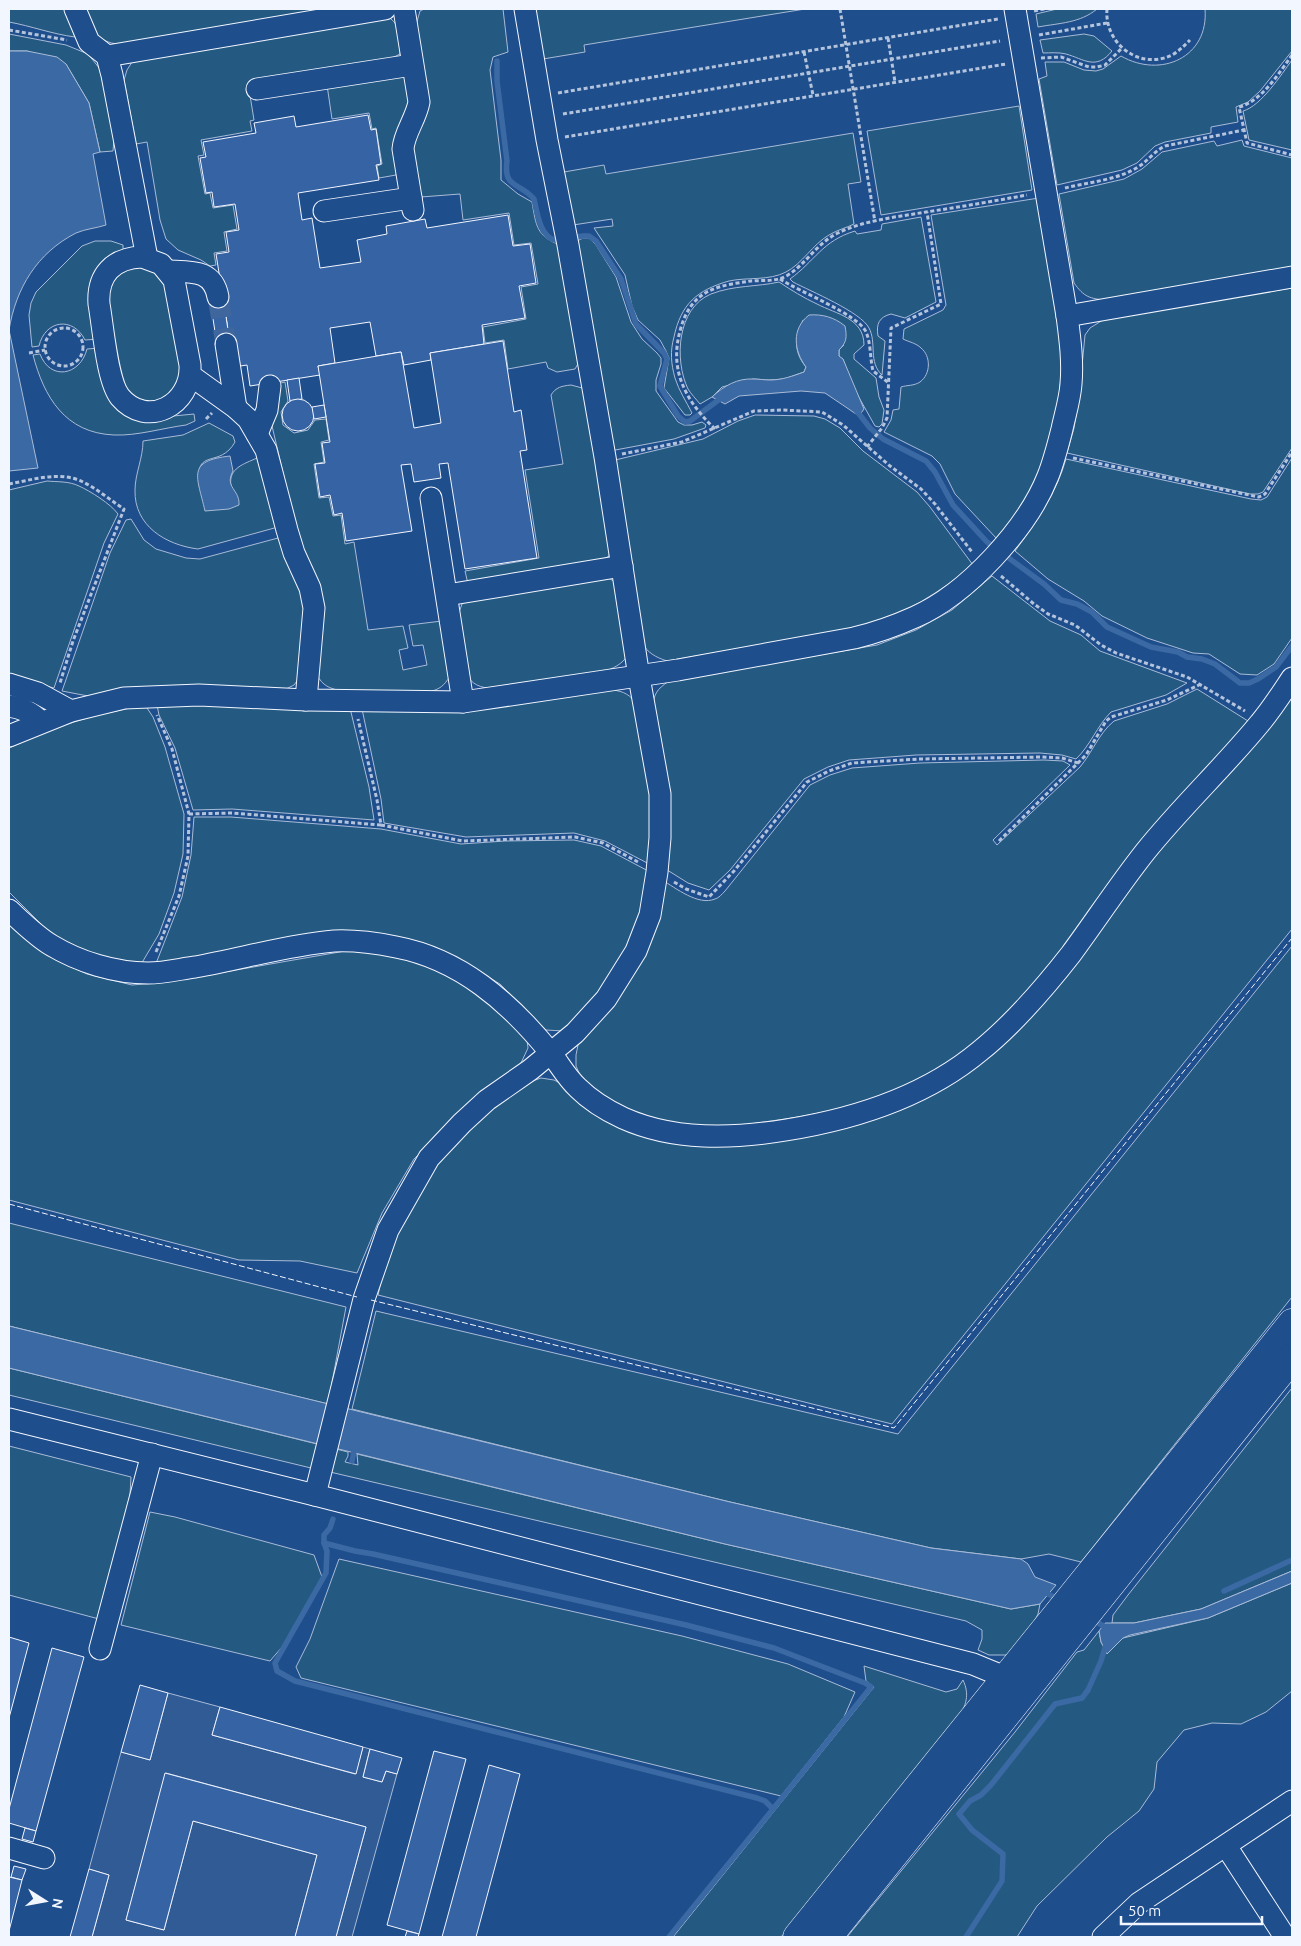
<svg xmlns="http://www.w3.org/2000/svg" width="1301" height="1946" font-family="Ubuntu,sans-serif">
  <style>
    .green { fill: #245a82; stroke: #a8bbd7 }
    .parking { fill: #305b95; stroke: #a8bbd7 }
    .water { fill: #3b69a3; stroke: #a8bbd7 }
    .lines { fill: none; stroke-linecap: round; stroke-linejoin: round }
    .stream { stroke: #3b69a3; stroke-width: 5.5 }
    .building { fill: #3563a3; stroke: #f2f6ff }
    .minor-tunnel { stroke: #3f679d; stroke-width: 21; stroke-dasharray: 21 11; stroke-linecap: butt }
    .minor-casing { stroke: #f2f6ff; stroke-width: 23 }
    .highway-casing { stroke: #f2f6ff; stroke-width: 29 }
    .path { stroke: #b3c4dc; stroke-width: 3; stroke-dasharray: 4 2.5; stroke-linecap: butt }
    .minor { stroke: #1f4e8c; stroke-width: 21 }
    .highway { stroke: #1f4e8c; stroke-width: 28 }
    .fence { stroke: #f2f6ff; stroke-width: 1; stroke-dasharray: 6 2.5; stroke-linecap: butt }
  </style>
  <rect width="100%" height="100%" fill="#1f4e8c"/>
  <!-- green -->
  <g class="green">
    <path d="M9,9h55l11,28c-23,-3 -44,-11 -66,-15z"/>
    <path d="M84,9h260l-218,36c-31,-2 -30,-12 -42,-36z"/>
    <path d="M424,9h79l5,43 -15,5 -3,13 11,90v20l17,14 14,8c4,23 4,34 28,43l19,117 -4,7 -18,3 -9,-4 -2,-6 -38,7 -4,-29 -19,3 -2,-16 43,-8 -5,-32 17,-3 -7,-41 -17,2 -5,-32 -46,7 -3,-26 -39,3 -9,-49 4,-123 4,-14z"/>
    <polygon points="535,9 805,9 584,45 585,52 543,59"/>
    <path d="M1057,9h40c-17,14 -37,14 -59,18l-2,-13z"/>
    <path d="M1205,9h87v42l-32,40 -12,11 -12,5 2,15 -27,5v6l-46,9 -10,4 -18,17 -15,7 -65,15 -18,-106 8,-3 -2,-14h19l20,8 12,1 7,-2 18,-13c40,23 88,1 84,-47z"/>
    <path d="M390,18c11,9 13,22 10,36l-10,5 -142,24 6,37 -4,1 2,10 -51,9 3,15 -6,1 7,38 5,-1 3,15 20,-3 4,24 -13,3 3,19 -13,2 2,12 -6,1 -9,-6 -23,-10 -12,-11 -6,-19 -13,-78 -11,2 -12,-64 3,-10 5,-8z"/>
    <polygon points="9,34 66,45 88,54 100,69 114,139 113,151 100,152 89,103 66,64 27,51 9,51"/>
    <path d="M1084,34l10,2 18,15c-16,20 -28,8 -46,3 -8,-2 -16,-1 -23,-1l-3,-13z"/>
    <path d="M1292,60v90l-43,-10 -6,-29c18,-5 38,-36 49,-51z"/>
    <polygon points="408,74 413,97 397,172 396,175 379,178 377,166 382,164 376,128 372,129 369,113 332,119 327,85"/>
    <polygon points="1019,106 1032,190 881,215 867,131"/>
    <path d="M853,133l8,49 -13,2 6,40c-8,4 -17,6 -25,11 -16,9 -27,29 -43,37 -17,9 -39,5 -57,9 -32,9 -48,23 -55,56 -4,14 -3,27 1,41 4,13 11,23 17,35l-2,2h-5l-21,-27 5,-30 -3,-7 -6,-11 -22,-20 -6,-14 -7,-31 -31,-47 19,-2 -1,-7 -39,6 -9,-53 40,-7 2,9z"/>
    <path d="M1242,140l2,6 48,12v111l-185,31c-17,-1 -23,-3 -33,-17l-15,-89 65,-15 18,-10 20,-17 52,-11 3,5z"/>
    <path d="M1039,198l24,154 -6,68 -28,79 -32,40 -42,-45 -15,-30 -8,-8 -48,-24 7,-12 2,-10 6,-1 2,-22c6,-2 13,-1 19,-5 11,-8 11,-26 1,-34 -5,-5 -12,-6 -18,-9l1,-10 39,-19 3,-5 -15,-90z"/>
    <path d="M921,217l15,85 -31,16 -14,-4c-12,3 -15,10 -13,22l7,5 -3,34c-14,-13 -5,-32 -13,-47 -8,-16 -59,-37 -76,-46l-3,-3c25,-18 32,-38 65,-48l2,3 24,-4 1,-6z"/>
    <polygon points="583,238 589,238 596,245 616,277 631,322 642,339 657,353 661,358 661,364 656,380 656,391 678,422 684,425 692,425 702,422 706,425 705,428 674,439 610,451 575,242"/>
    <path d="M95,241h16l12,4v4l-5,5 -19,85 -14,1c-12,-24 -40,-20 -46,6l-7,1 -3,-32 2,-12 5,-11 46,-46z"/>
    <polygon points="136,265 154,269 166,282 182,374 169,397 152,402 134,398 122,385 107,302 113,277"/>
    <path d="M779,282c12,8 25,16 38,22 19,10 47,14 47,41l-10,9v5l22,19 3,19 5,13 -2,14 -3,3 -4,-1 -23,-41 -9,-26 -4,-2v-7l5,-5 -41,-25c-8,18 -10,31 3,47l-2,5 -20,7 -15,1 -16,-1 -31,8 -10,10 -12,7c-4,-5 -9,-10 -12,-15 -14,-29 -11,-81 23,-95 23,-9 46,-7 68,-12z"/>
    <polygon points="1292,288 1292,448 1263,492 1258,494 1250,494 1067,453 1074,428 1079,397 1085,335 1090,328 1106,318"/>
    <path d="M100,348l6,32 47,38 41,-4 1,7 -9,4c-23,3 -49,11 -72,10 -49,-2 -70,-38 -81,-80l7,-1c10,27 40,22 47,-5z"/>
    <path d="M285,382l3,19 -7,11 2,13 11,8 14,-3 7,-10 11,-1 3,21 -8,2 3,20 -10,2 5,34 10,-1 4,19 8,-1 4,29 9,-2 14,88 35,-4 5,22 -9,2 4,20 24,-5 -4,-20 -10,1 -4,-21 33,-4 8,55c-6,10 -10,13 -21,16l-88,-1c-12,-3 -18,-5 -24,-16l-16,-126 -29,-123 5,-42z"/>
    <path d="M571,385l15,4 26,153 -3,14 -10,6 -131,22 -3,-13 74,-13 -14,-88 38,-6 -12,-69c5,-8 11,-9 20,-10z"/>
    <path d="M755,415l59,1 11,3 15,9 23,23 54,41 13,15 43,58c-32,27 -69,49 -108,62l-198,34c-12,-4 -19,-8 -26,-19l-30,-181 92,-22 35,-18z"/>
    <path d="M209,423l24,13 2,6c-15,27 -40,5 -36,41l32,3c-3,-18 13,-22 26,-28l21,69 -80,22c-32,-4 -64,-23 -63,-59 0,-16 8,-32 8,-49l40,-6z"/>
    <path d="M1292,458v180l-18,26 -17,11 -17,-1 -31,-20 -16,-1 -46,-15 -45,-22 -18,-15 -36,-22 -33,-28c21,-29 41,-57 51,-92l185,40 10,1 6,-3z"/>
    <path d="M47,481c10,1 22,0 32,5 11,5 32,18 39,28l-14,29 -50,145 -45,-11v-187z"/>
    <polygon points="131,519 144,540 156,549 186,558 200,559 278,538 302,590 306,616 300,677 294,685 286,689 88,696 62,691 110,553 126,520"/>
    <path d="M604,576c6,3 12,5 15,12 2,5 11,59 10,63 -3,11 -13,16 -23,20l-109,18c-13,-1 -22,-2 -29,-12l-10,-62 4,-11 9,-6z"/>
    <path d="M992,576l58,45 31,14 19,16 87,32 -21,12 -55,17c-14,14 -21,34 -35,47l-14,-4 -22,-2 -124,2 -67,5 -21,7 -24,12 -74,91 -21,20 -21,-7 -24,-15 -12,-161c3,-14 4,-17 17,-26l208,-36 39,-15 36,-20z"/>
    <path d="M1197,689l51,32 -204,255 -70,70 -50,31 -42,20 -55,16 -105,15 -55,-5 -50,-17 -21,-15 -16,-16 -4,-9v-11l2,-10 8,-11 76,-154c14,8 36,26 53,19 4,-1 7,-5 10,-8l85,-106 20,-10 22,-7 68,-5 124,-3 19,1 7,4 -77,75 4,5 83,-78c12,-14 19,-34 34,-46l53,-17z"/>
    <path d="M612,690c12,1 18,5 26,15l15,86v75l-48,-25 -31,-8 -108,4 -82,-14 -3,-24 -19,-90z"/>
    <polygon points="1292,690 1292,929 892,1424 378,1295 383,1273 395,1235 436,1161 468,1125 527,1083 541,1078 554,1080 674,1140 927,1093 1077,956 1154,857 1267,726"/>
    <polygon points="200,704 350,708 369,787 374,820 232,809 193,810 175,748 159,715 157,705"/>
    <polygon points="145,705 153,717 165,747 184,814 183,854 174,893 159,934 140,966 107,962 51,934 9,892 9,748 48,730 97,715"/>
    <polygon points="194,817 231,817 381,829 461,844 505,841 574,840 601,846 652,873 647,913 602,996 564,1031 546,1030 500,984 465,963 362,934 155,966 182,897 191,855"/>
    <polygon points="9,923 46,955 87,974 132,985 167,982 351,950 394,955 430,964 473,985 527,1040 528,1048 521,1063 504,1080 452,1122 414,1159 382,1213 357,1273 300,1261 239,1260 9,1200"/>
    <polygon points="1292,946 1292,1297 1081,1562 1049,1554 1021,1559 931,1548 730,1502 352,1409 376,1311 898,1434"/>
    <polygon points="9,1223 346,1307 328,1404 9,1326"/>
    <polygon points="9,1368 317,1444 311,1468 9,1395"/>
    <polygon points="1292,1388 1292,1571 1201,1609 1134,1623 1112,1623 1113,1615 1128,1595"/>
    <polygon points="9,1446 131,1477 130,1495 99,1619 9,1595"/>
    <polygon points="336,1449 348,1452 348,1456 345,1462 358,1465 357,1454 725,1544 1011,1609 1040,1604 1038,1614 1034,1622 1007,1655 989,1655 978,1650 982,1639 982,1630 966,1621 330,1472"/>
    <polygon points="150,1512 175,1517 314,1555 322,1577 282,1647 270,1661 121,1625"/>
    <polygon points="339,1559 682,1636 788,1664 855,1692 844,1717 781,1796 301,1678 296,1667 310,1639"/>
    <polygon points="1292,1583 1292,1691 1266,1712 1241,1724 1212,1723 1184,1730 1157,1762 1154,1789 1139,1811 1107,1837 1037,1906 1017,1937 847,1937 1015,1732 1077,1652 1084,1650 1099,1631 1101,1642 1108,1653 1123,1638 1208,1618"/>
    <path d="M864,1666l82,26 11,-3 6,-9c7,15 3,25 -5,39l-177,218h-108l201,-250 -8,-6z"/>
  </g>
  <!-- parking -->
  <polygon class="parking" points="168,1693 220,1707 212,1735 355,1774 363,1747 370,1749 363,1777 382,1782 386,1771 397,1774 352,1937 336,1937 366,1827 166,1773 126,1920 164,1930 193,1821 317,1855 295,1937 92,1937 109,1875 89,1869 121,1752 150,1760"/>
  <!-- water -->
  <g class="water">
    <path d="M9,51h18l30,6 9,7 23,39 11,49 -7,2 13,71c-9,3 -21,4 -30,8 -39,20 -60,55 -67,97l29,138 -29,3z"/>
    <path d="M809,315c13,-1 25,2 36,11 2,11 2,16 -6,24v6l4,3 21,50 -5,7 -34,-23 -24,-2 -62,5 -14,8 -13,-7c12,-11 25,-19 42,-18 5,0 10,1 16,1 12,0 23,-4 34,-8l2,-5c-12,-16 -15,-38 3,-52z"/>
    <path d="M230,456l3,15c-9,17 7,18 6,34l-10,4 -24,2c-8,-35 -19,-50 25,-55z"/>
    <polygon points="9,1326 730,1502 931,1548 1021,1559 1028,1564 1035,1577 1056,1585 1040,1604 1011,1609 725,1544 9,1368"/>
    <polygon points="1292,1571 1292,1583 1208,1618 1130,1635 1123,1638 1107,1654 1101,1642 1099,1631 1105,1623 1134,1623 1201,1609"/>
  </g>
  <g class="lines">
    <!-- stream -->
    <g class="stream">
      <path d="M497,61v20l10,80c-4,28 13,21 27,38 3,13 6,38 21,41l28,-4h6l7,5 25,38 15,45 28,29 3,6 -7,27 18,30 7,6 5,-1 34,-25"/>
      <polyline points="856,410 870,428 883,439 926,461 935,472 953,505 987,542 1044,584 1061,600 1077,604 1092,612 1107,627 1151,647 1178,652 1187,657 1202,659 1215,664 1240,683 1249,683 1258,679 1276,667 1292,646"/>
      <polyline points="352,1461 355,1446"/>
      <polyline points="333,1519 330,1528 324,1535 324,1543 327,1551 326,1573 275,1663 277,1671 295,1681 757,1798 765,1801 773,1809 669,1937"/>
      <polyline points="324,1543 355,1551 373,1554 686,1625 774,1648 865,1683 871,1687 773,1809"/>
      <polyline points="1042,1590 1060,1601"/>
      <polyline points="1224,1591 1292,1560"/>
      <polyline points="1091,1619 1109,1629"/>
      <polyline points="966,1937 1002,1881 1003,1854 972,1830 959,1814 970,1801 981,1795 991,1785 1055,1704 1082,1698 1088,1690 1101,1661 1107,1641"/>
    </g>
  </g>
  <!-- building -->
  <g class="building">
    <polygon points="368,115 371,130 376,129 381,164 376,165 379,180 298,193 302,220 312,218 320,268 361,262 357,240 387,234 386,226 425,219 427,228 508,215 513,246 530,244 536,283 519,286 525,318 482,325 484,344 430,353 431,360 404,365 401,352 376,356 370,322 330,328 335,363 318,366 320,375 250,386 247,365 234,367 216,254 229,252 226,232 239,230 235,204 214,207 212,192 206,193 200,158 206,157 203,142 256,133 254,123 294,116 296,127"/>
    <polygon points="223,297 230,343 217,345 210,299"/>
    <polygon points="503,341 514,412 521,410 527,450 520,451 537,558 465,569 448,463 439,464 441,478 414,482 411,464 401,465 412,531 346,541 342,513 334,515 330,495 320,497 315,464 325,463 322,443 330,442 318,366 401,352 414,428 441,423 430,353"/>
    <polygon points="299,378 302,399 290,401 287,380"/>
    <circle cx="298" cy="415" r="16"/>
    <polygon points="324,405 326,417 314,419 312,407"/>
    <polygon points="9,1637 29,1643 9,1718"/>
    <polygon points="52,1648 84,1657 36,1831 9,1823 9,1809"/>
    <polygon points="140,1685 168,1693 150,1760 121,1752"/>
    <polygon points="220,1707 363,1747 356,1774 212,1735"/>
    <polygon points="370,1749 402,1758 397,1774 386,1771 382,1782 363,1777"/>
    <polygon points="434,1751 466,1759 419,1934 387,1925"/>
    <polygon points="489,1765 520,1774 476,1937 442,1937"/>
    <polygon points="165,1773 366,1827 336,1937 295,1937 317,1855 193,1821 164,1930 126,1920"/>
    <polygon points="25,1828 36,1831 33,1842 22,1839"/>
    <polygon points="14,1866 26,1869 22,1880 11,1877"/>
    <polygon points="89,1869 109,1875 92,1937 70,1937"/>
    <polygon points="9,1877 22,1880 9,1931"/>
    <polygon points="407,1931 419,1934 418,1937 405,1937"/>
  </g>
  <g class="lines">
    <!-- minor-tunnel -->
    <polyline class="minor-tunnel" points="218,297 226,344"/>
    <defs>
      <g id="minor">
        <polyline points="75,9 89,42 107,56 112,75 147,258"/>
        <path d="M404,9l15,93c-3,17 -15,31 -16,47l10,61"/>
        <polyline points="107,56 385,9"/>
        <polyline points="257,89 412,65"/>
        <polyline points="324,211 411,198"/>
        <path d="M142,257l19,7 13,16 16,85c2,40 -43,64 -70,32 -13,-16 -17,-71 -21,-93 -2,-29 14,-46 43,-47z"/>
        <path d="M168,271c23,1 45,-2 50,26"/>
        <polyline points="1067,316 1292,277"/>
        <polyline points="226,344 236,408"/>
        <polyline points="190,375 236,408 248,419 266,450 287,530 294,553 310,588 314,608 306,700"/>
        <polyline points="257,434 267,410 270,386"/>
        <polyline points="431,498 463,702"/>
        <polyline points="447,595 622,566"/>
        <polyline points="9,684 38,693 71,711"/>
        <path d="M9,706c13,2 22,6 32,16"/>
        <path d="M9,736l62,-25 53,-13 75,-3 107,5 157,2 215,-32 176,-32c21,-5 41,-12 61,-21 52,-23 112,-88 133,-141 6,-15 10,-31 14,-47 3,-14 8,-30 9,-45 2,-23 -1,-45 -4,-68l-52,-307"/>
        <path d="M9,910c13,12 27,26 42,35 28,17 64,28 97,28 16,0 32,-4 47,-6 46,-8 92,-22 139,-26 21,-1 42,2 62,6 64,12 113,55 153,104 10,12 17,26 29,37 12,12 30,23 45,30 51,23 109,21 163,12 69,-11 139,-33 194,-79 31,-25 66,-65 91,-97 25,-34 48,-69 74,-102 36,-45 79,-85 115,-129 12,-14 22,-30 32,-45"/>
        <polyline points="9,1419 315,1495 973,1664 1007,1678"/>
        <polyline points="315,1495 364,1299 388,1230 429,1158 462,1123 487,1100 530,1070 575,1033 606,999 636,951 650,915 657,872 660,838 660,794 639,677 605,457 568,245 547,140 525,9"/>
        <polyline points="100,1649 152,1454"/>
        <polyline points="1226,1846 1285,1937"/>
        <polyline points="9,1848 44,1858"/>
        <polyline points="1103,1937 1139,1903 1292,1801"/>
      </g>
      <g id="highway">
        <polyline points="797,1937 1292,1323"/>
        <polyline points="828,1937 1292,1358"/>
      </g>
    </defs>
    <!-- minor casing -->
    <use href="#minor" class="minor-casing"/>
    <!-- highway casing -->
    <use href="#highway" class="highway-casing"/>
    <!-- path -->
    <g class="path">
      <polyline points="840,9 875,222"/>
      <path d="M1107,9c-3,34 32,62 65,46 7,-4 12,-9 18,-15"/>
      <polyline points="1034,11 1045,9"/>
      <polyline points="9,30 67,40"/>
      <polyline points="1039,35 1107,23"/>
      <polyline points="888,38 895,82"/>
      <polyline points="804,52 813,95"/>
      <path d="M1292,55c-13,18 -30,46 -53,52l8,36 45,12"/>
      <polyline points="1041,58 1061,57 1089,67 1097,67 1105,65 1122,48"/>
      <polyline points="558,93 998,19"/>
      <polyline points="563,114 1000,41"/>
      <polyline points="565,137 1006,64"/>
      <path d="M1065,188c24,-6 55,-8 76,-23 8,-6 14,-14 24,-19l79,-16"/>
      <path d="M780,279c18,12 79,36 86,53 5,11 4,27 7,39l16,12"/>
      <circle cx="64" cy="347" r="19"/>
      <polyline points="29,353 45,350"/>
      <polyline points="206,419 212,413"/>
      <path d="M715,429c-29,-28 -46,-58 -35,-98 4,-16 12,-31 27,-39 13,-7 30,-9 44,-11 13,-1 26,1 37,-6 18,-11 29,-32 50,-42 27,-13 59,-16 88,-21 34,-5 68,-11 101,-17"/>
      <polyline points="867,447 882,428 887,418 891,328 941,304 927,212"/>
      <polyline points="622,454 682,442 754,411 782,410 822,412 843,425 890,466 921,489 935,504 972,552"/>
      <polyline points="1073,458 1259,497 1265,494 1292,452"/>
      <path d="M9,484c23,-4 49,-13 72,-3 15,7 29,19 43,28l-51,132 -13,42"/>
      <polyline points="1001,576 1034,604 1048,614 1075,625 1101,645 1116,653 1187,677 1245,711"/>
      <polyline points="189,814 232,813 381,825 377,800 358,719"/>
      <polyline points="381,825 463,841 575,837 603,843 638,862"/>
      <polyline points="999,841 1086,755 1106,721 1111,717 1167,700 1199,685"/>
      <polyline points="674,882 686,889 709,897 734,871 807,782 829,771 852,763 919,759 1042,757 1062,758 1078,763"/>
      <polyline points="156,952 179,896 188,856 189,814 172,749 157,715"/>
    </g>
    <!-- minor -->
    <use href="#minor" class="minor"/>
    <!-- highway -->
    <use href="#highway" class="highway"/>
    <!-- fence -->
    <g class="fence">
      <polyline points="9,1204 357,1297"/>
      <polyline points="371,1300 894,1428 1292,938"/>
    </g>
  </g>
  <!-- border -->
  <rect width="1301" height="1946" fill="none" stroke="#f2f6ff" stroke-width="20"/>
  <!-- north arrow -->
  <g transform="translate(45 1901) rotate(101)" stroke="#1f4e8c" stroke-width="4" paint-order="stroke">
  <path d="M0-4L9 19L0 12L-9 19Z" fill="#f2f6ff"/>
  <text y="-8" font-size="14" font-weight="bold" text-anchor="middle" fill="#f2f6ff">N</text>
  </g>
  <!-- scale -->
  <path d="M1121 1916v8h141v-8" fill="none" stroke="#f2f6ff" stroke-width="2.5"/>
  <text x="1128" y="1916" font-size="15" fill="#f2f6ff" stroke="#1f4e8c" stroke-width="4" paint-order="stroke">50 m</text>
</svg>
